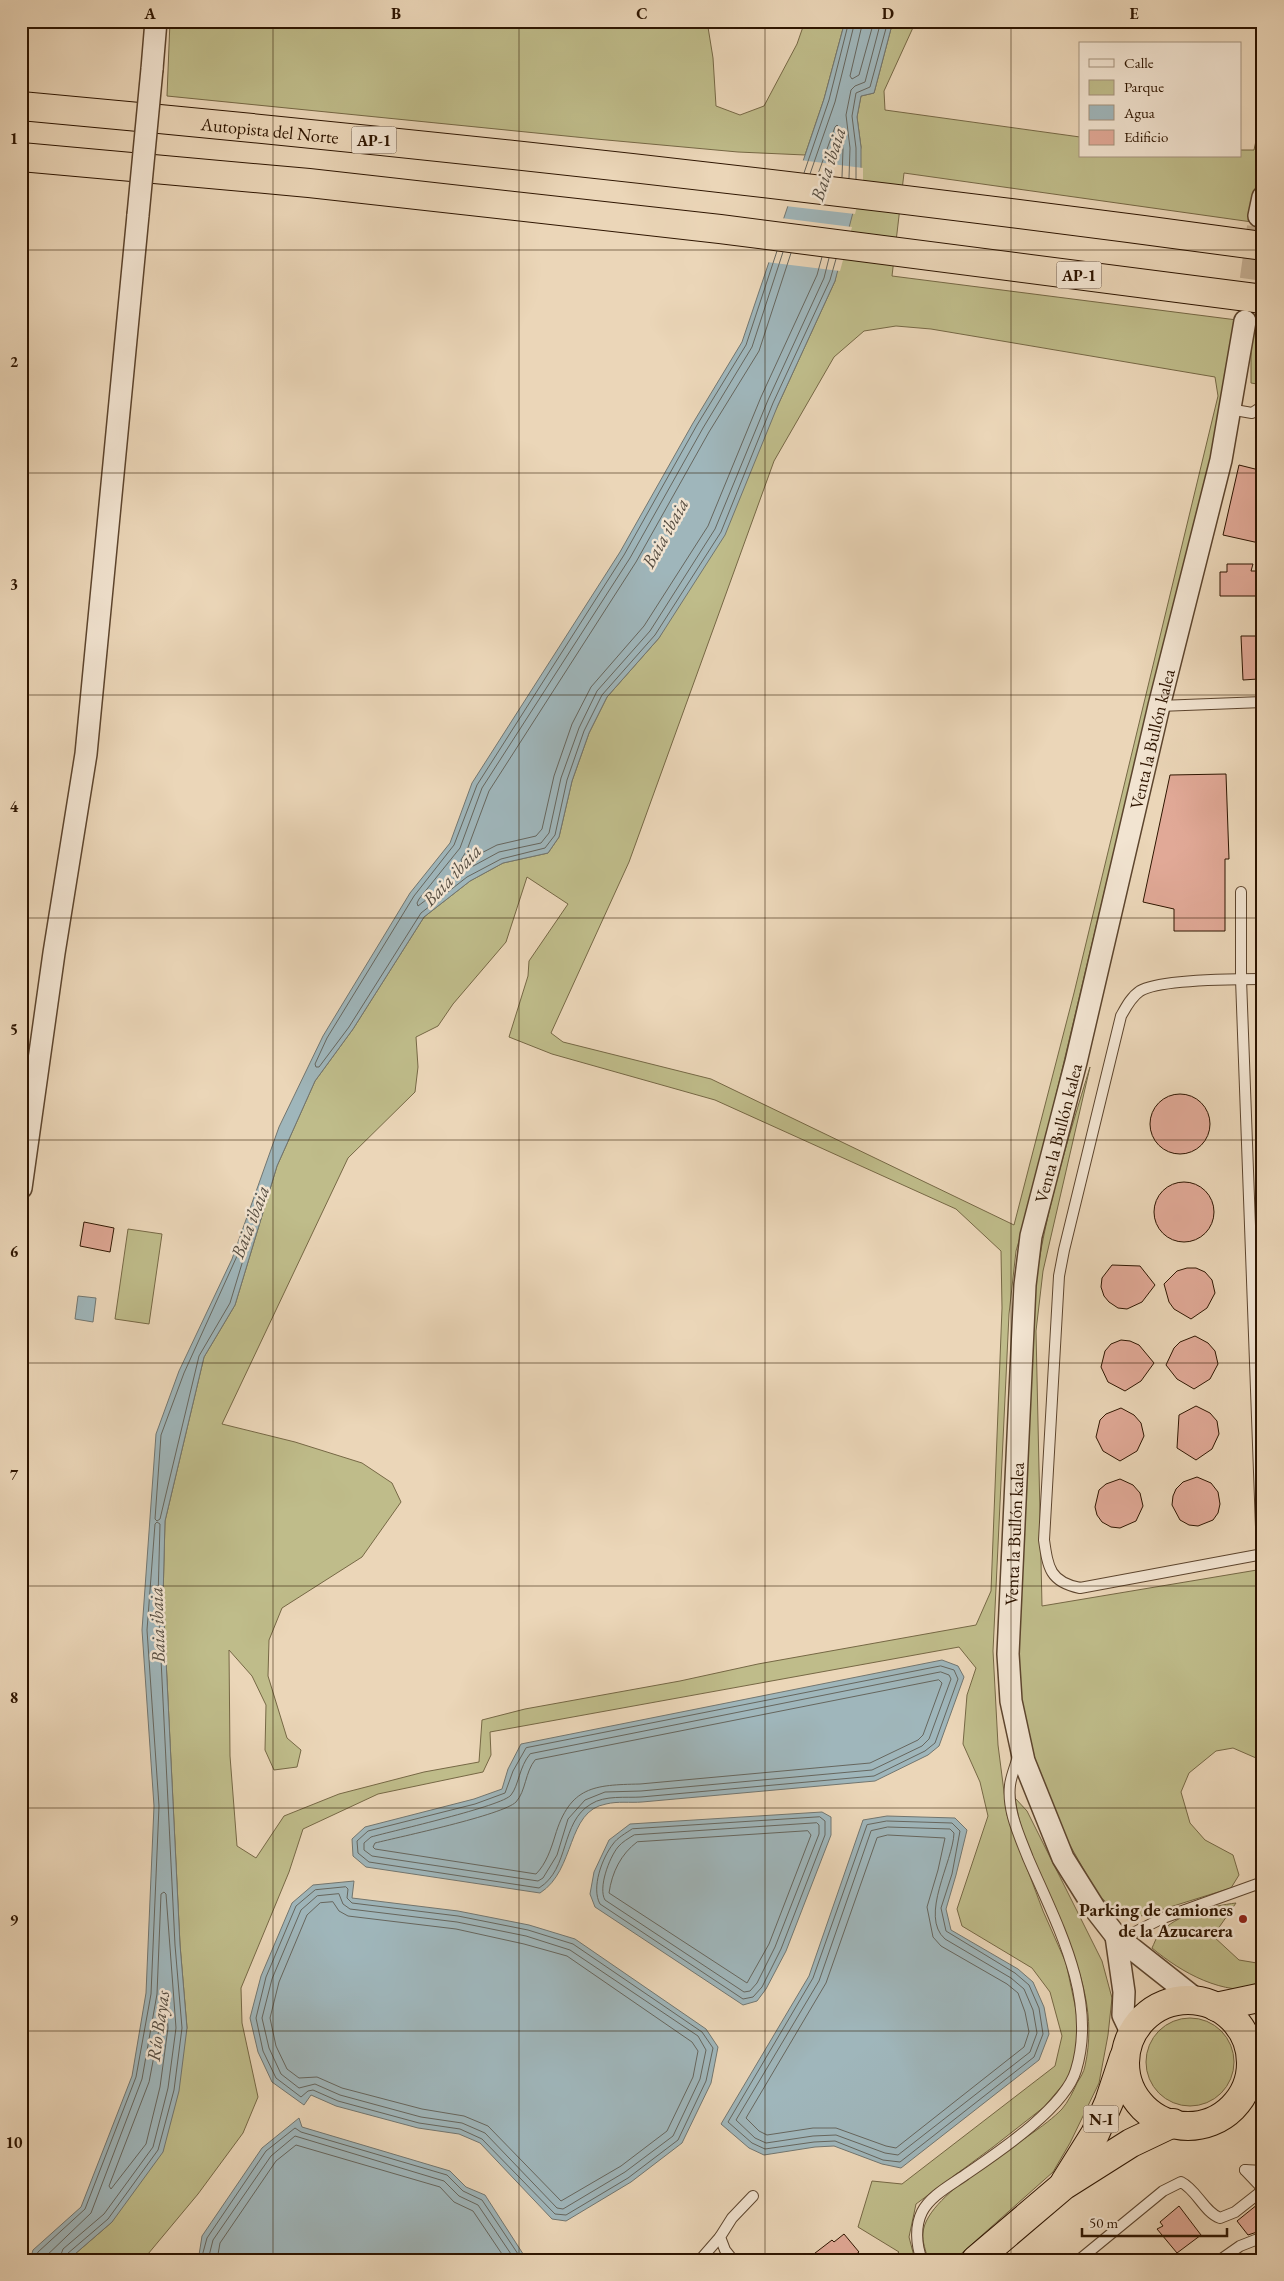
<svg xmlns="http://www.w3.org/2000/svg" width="1284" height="2281" font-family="'EB Garamond',serif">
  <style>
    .green { fill: #bfbc8a; stroke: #766845; fill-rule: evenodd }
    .water { fill: #9fb6bb; stroke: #727670 }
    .pier { fill: #ebd6b8 }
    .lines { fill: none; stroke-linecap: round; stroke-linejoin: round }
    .shore { stroke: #66665e; stroke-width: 1 }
    .building { fill: #e1a997; stroke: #2e1500 }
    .street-tunnel { stroke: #c5af93; stroke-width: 21; stroke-dasharray: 21 11; stroke-linecap: butt }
    .lane-casing { stroke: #5d452e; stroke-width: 12 }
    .street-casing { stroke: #5d452e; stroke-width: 24 }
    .highway-casing { stroke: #2e1500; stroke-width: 30 }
    .lane { stroke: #f2e4d1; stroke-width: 10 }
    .street { stroke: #f2e4d1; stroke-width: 21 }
    .highway { stroke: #ebd6b8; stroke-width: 28 }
    .street-bridge-casing { stroke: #5d452e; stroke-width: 24; stroke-linecap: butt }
    .street-bridge { stroke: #f2e4d1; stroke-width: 21 }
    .grid { fill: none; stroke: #2e1500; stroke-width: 1; stroke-opacity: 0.55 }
    .poi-dot { fill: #8f2418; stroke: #f2e4d1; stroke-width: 2 }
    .labels { text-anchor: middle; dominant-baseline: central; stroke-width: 5; stroke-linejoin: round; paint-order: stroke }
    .shield { fill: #f2e4d1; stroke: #69533f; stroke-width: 1 }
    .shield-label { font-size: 16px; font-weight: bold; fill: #2e1500 }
    .street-label { font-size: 18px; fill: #2e1500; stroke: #f2e4d1 }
    .poi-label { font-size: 18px; font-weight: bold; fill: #2e1500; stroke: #f2e4d1; text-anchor: end }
    .water-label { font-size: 19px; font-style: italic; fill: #564d41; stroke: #f2e4d1 }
    .neatline { fill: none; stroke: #2e1500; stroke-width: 2 }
    .grid-label { font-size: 16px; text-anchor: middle; font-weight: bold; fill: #2e1500 }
  </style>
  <rect width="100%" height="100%" fill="#ebd6b8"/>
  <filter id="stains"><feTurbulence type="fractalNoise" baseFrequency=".004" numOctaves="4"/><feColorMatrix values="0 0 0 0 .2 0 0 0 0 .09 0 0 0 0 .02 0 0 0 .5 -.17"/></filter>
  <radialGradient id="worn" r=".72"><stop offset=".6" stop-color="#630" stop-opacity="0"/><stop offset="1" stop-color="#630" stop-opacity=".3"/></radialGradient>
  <!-- green -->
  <g class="green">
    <polygon points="170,21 707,21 713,58 716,106 740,115 764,106 797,44 805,21 845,21 824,99 805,155 738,152 596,139 167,96"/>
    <path d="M893,21h23l-32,70 1,19 195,27v19h160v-6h14l9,-42v37l-11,77 -348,-49 -12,103 345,44 -32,175 -85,331 -88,370 -16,55 -7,63 -16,337 5,94 9,70 36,96 23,52 10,47 3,32 -8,33 -27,32 -51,40 -77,57 -7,33 6,23h-25l9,-8 -41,-25 14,-46 30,3 153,-118 7,-30 -12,-44 -18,-24 -70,-42 -5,-17 31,-93 -8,-34 -17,-38 4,-49 9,-27 -17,-21 -469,85 1,23 -8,17 -105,22 -75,35 -14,43 -48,116 1,35 16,74 -15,36 -45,61 -55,66h-75l44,-38 75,-194 -7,-83 -17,-347 2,-77 39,-164 31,-52 42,-139 38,-85 38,-52 71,-112 46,-36 33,-18 45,-10 11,-16 13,-56 17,-48 18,-36 52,-59 119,-233 57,-124 26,-134 -4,-30 4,-21 13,-3zM896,326l35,3 284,48 3,19 -144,597 -60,232 -303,-146 -148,-37 -12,-9 78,-171 145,-401 60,-104 30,-26zM527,877l41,27 -39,57 -1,15 -19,61 43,17 163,46 241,109 45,42 1,57 -11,283 -15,34 -218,39 -78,17 -155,28 -43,11 -3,42 -55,10 -85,22 -55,22 -28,42 -19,-12 -7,-90 -1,-106 23,26 14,29 -1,45 9,20 23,-3 4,-17 -14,-12 -19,-62 1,-36 13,-32 80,-51 39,-55 -9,-19 -30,-20 -67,-21 -73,-18 126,-266 67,-66 3,-25 -2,-30 22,-11 15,-22 53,-62z"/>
    <polygon points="1251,321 1263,323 1263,385 1251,383"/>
    <path d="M1090,1067l-47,204 -7,60 6,275 221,-37v192l-30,-13 -17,3 -27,22 -8,19 9,31 15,17 28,15 6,20 -8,13 -93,29 -16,-1 -24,-21 -36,-64 -25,-63 -16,-69 -4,-64 18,-348c10,-75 33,-148 55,-220z"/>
    <polygon points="128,1229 162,1234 149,1324 115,1319"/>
    <path d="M1015,1798l12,13 75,150 10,37 -4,37 -9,48 -29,60 -17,29 -99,88 -26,-1c-2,-7 -6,-18 -5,-26 3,-42 108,-91 139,-124 6,-7 11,-17 15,-26 3,-5 7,-11 8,-17 22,-98 -57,-177 -70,-268z"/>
    <path d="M1236,1903l-23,33 26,24 24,4v24c-40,8 -81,-15 -111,-40 2,-4 4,-10 7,-14 17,-20 53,-28 77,-31z"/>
    <circle cx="1190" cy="2062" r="44"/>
  </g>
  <!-- water -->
  <g class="water">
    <polygon points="845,21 893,21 874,93 861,96 857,117 861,147 861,182 835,281 778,405 725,535 659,638 607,697 589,733 572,781 559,837 548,853 503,863 470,881 424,917 353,1029 315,1081 277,1166 235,1305 204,1357 165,1521 163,1598 180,1945 187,2028 179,2091 163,2152 112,2222 68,2260 30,2260 33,2250 81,2207 132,2076 146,1993 154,1806 142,1630 156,1434 179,1371 232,1259 279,1127 323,1036 410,893 450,843 472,783 620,552 693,423 742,342 824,99"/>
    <polygon points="78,1296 96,1298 93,1322 75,1319"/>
    <path d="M942,1660l16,6 6,11 -25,69 -11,9 -53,26 -233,21c-12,1 -24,-1 -36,2 -40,7 -30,66 -66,89l-174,-26 -13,-11 -1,-17 13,-12 109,-28 28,-10 6,-20 13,-25z"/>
    <polygon points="822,1812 831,1817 831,1835 786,1951 766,1989 757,2001 743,2005 595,1907 590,1894 594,1872 609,1840 630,1824"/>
    <polygon points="887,1816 955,1818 967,1830 956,1875 946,1909 951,1930 1018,1969 1033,1982 1044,2007 1049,2034 1039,2060 901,2168 882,2164 834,2146 815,2147 764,2155 749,2148 721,2124 809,1976 863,1820"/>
    <polygon points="354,1881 352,1898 458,1911 529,1925 575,1939 706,2029 718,2047 711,2083 682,2143 631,2182 566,2221 552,2219 480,2143 459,2134 418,2128 336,2106 311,2095 304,2105 272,2082 258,2052 250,2018 261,1976 292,1903 313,1885"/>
    <polygon points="299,2118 302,2127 450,2171 466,2187 485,2195 527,2260 194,2260 199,2255 202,2236 262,2148"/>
  </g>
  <!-- pier -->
  <g class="pier">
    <polygon points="800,160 863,168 863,183 855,214 785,206"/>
    <polygon points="781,218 852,227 840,271 766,262"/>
  </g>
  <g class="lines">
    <!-- shore -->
    <g class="shore">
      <polyline points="863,21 850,76 852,79 859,75 874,21"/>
      <polyline points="804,173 829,100 849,21"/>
      <polyline points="810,174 835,102 855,21"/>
      <polyline points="818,174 835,127 837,125 839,127 843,149 842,177"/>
      <polyline points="849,178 850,148 846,115 851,90 855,86 865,82 881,21"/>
      <polyline points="856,179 856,148 852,116 856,93 870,87 888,21"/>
      <polyline points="777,251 746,345 697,425 624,555 477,785 454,845 414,896 327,1038 315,1064 316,1067 319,1067 349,1027 421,913 467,877 501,859 545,848 555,835 567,780 584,731 602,695 655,635 721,532 773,403 830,280 836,259"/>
      <polyline points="783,252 752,347 703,428 630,558 482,788 460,848 419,899 417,903 418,906 464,871 499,852 541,843 549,833 561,778 579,728 597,691 650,631 715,529 768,400 824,278 829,258"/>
      <polyline points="791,253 759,351 709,432 636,562 489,791 467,850 461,860 462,863 497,845 536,836 542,829 554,776 572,724 591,687 644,626 708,526 761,397 817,275 822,257"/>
      <polygon points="245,1244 247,1247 230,1303 199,1356 160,1519 157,1521 155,1519 161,1435 184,1373 242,1245"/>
      <path d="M941,1666l13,4 4,9 -23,64 -10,8 -51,25 -233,21c-15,1 -36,-2 -50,7 -31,18 -21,65 -52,84l-170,-26 -11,-9 -1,-12 11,-10 107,-27 30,-11 8,-22 13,-23z"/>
      <path d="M941,1672l8,3 2,4 -22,60 -7,7 -50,24 -231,21 -36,1 -20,8 -17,19 -11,36 -14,23 -5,3 -166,-25 -8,-6v-7l7,-6c21,-6 132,-31 140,-42 8,-10 8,-28 19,-41z"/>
      <path d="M939,1680l3,3 -19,52 -5,5 -48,23 -230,21c-46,1 -70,2 -85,52 -4,13 -9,28 -19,38l-161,-25 -2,-2 2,-4c24,-6 128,-28 141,-41 10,-11 9,-30 19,-42z"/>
      <path d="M820,1817l5,4v14l-44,114 -19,38 -9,10 -10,2 -143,-95c-9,-16 2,-46 13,-60 4,-6 13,-11 19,-15z"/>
      <polygon points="887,1821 952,1823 960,1831 952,1874 941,1908 946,1931 1015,1973 1029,1985 1039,2008 1043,2034 1034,2057 900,2162 883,2160 835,2141 814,2142 765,2149 752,2143 728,2122 813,1978 867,1825"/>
      <path d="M817,1823l2,2v9l-44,113 -18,36 -7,8 -6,1 -139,-92c-7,-12 4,-42 13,-53 4,-5 11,-9 16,-12z"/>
      <path d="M888,1827l62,2 4,4c-1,29 -35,83 -9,106l66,39 13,11 9,21 4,23 -7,19 -132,103 -13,-2 -49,-18 -23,1 -47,7 -11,-5 -19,-18 83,-139 52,-150z"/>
      <path d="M808,1831l3,4 -42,109 -22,39 -138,-90c3,-21 12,-39 28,-51z"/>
      <polygon points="888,1835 945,1838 938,1870 927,1907 933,1937 941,1946 1007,1984 1018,1993 1025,2012 1029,2032 1024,2047 896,2148 886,2146 836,2128 813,2128 767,2135 759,2131 746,2118 826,1983 877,1838"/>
      <polygon points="346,1887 348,1889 347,1898 352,1903 458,1916 528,1930 573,1944 702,2032 713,2048 706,2081 678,2140 628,2178 566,2215 555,2214 482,2139 460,2129 419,2123 338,2101 313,2090 308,2091 301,2097 276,2078 263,2051 256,2018 266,1977 296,1906 315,1890"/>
      <polygon points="339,1894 343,1904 350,1909 457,1922 526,1936 570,1950 698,2036 706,2050 700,2079 673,2136 625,2172 563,2209 557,2208 485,2133 462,2123 421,2117 340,2095 315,2084 299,2088 281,2074 269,2048 262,2018 272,1979 301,1910 317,1896"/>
      <polygon points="333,1902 339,1911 348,1916 456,1929 524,1944 567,1956 692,2042 698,2051 693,2077 667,2131 621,2166 561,2201 488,2126 464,2116 422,2109 342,2088 317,2077 299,2078 287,2069 276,2046 270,2018 279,1982 307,1915 320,1903"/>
      <polygon points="163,2010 167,2012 168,2028 160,2087 146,2144 111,2189 109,2186 149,2082"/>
      <polyline points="35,2260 38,2252 85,2209 136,2077 151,1994 159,1806 147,1630 155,1524 157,1522 160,1524 158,1598 175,1945 182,2028 174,2090 158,2150 108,2219 67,2254 65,2260"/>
      <polyline points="42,2260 91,2213 142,2079 157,1994 161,1894 164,1892 166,1894 176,2028 168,2088 153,2147 104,2214 63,2249 59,2260"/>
      <polyline points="201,2260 207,2238 266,2151 295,2128 301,2132 447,2175 463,2191 482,2200 522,2260"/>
      <polyline points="208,2260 213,2240 271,2156 295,2136 444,2181 459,2196 478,2205 515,2260"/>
      <polyline points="217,2260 220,2243 276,2161 296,2145 440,2187 454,2202 473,2211 506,2260"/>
    </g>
  </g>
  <!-- building -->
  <g class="building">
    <polygon points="1239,465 1263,471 1263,526 1259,543 1223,535"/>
    <polygon points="1227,564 1253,564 1251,571 1262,571 1262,596 1220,596 1220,572 1227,572"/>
    <polygon points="1241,636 1256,636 1258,679 1243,680"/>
    <polygon points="1226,774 1229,859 1225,859 1225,931 1174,931 1174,909 1143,902 1170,775"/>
    <circle cx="1180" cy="1124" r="30"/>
    <circle cx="1184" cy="1212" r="30"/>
    <polygon points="84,1222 114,1228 110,1252 80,1246"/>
    <polygon points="1112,1265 1140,1266 1155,1285 1142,1302 1127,1309 1118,1308 1109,1302 1104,1296 1101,1287 1102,1278"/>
    <polygon points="1187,1268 1196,1268 1205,1272 1212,1280 1215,1293 1207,1308 1191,1319 1174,1309 1169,1302 1164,1284 1177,1271"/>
    <polygon points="1195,1336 1208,1343 1215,1351 1218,1364 1210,1379 1194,1389 1177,1379 1166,1365 1174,1348 1180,1342"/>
    <polygon points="1121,1340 1130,1341 1139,1345 1154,1363 1141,1381 1125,1391 1108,1382 1101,1367 1105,1351 1111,1344"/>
    <polygon points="1196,1406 1210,1413 1217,1421 1219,1434 1212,1449 1196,1460 1177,1448 1179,1415"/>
    <polygon points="1121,1408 1134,1415 1141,1423 1144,1436 1137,1451 1120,1461 1103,1451 1096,1437 1100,1420 1106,1414"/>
    <polygon points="1197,1477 1211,1483 1218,1492 1220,1504 1218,1513 1213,1520 1198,1526 1189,1525 1180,1520 1172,1505 1173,1496 1176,1489 1183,1482"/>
    <polygon points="1120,1479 1133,1485 1140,1493 1143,1506 1136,1521 1120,1528 1111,1527 1102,1522 1097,1515 1095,1507 1099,1490 1106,1484"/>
    <polygon points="1263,2200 1263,2230 1248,2235 1237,2221"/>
    <polygon points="1179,2206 1201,2235 1177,2253 1157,2229 1163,2226 1160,2222"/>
    <polygon points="844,2234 859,2252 849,2260 806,2260 832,2240 834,2242"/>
  </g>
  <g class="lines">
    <!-- street-tunnel -->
    <polyline class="street-tunnel" points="1246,311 1259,216"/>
    <defs>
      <g id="lane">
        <polyline points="1229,409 1252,413 1263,406"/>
        <polyline points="1159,706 1263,702"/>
        <polyline points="1241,892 1241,979 1262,1554"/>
        <path d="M1263,979c-27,0 -103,0 -123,12 -9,6 -14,16 -19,25l-57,234 -5,26 -15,264c4,28 6,42 36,48l183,-34"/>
        <polyline points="1119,1936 1131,1934 1163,1918 1263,1882"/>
        <polyline points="1245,2170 1263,2189"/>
        <polyline points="1245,2170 1263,2171"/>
        <polyline points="700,2260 720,2237"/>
        <polyline points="733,2260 725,2250 720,2237 732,2218 753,2196"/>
        <path d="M922,2260c-6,-15 -7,-34 0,-48 8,-16 29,-27 43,-37 32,-22 100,-67 111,-105 22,-72 -20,-147 -48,-212 -9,-23 -21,-48 -18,-73 1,-9 6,-20 8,-29"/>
        <path d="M1079,2260l84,-69 18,-9c16,8 23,30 39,36l15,-6 28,-22"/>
        <polyline points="1220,2260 1240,2246 1263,2237"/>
      </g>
      <g id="street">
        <polyline points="152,69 156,21"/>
        <polyline points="1259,216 1263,197"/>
        <polyline points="21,1188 54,953 86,754 138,215"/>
        <polyline points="1116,1936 1124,1992 1123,2015 1132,2034"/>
        <path id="s1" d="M1197,2000l-81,-64 -21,-27 -32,-51 -39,-97 -13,-60 -3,-47 17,-369 6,-49 45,-174 83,-356 62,-246 24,-139"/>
      </g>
      <g id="highway">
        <path id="s2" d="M21,106c415,38 829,84 1242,140"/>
        <polyline points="21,157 309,183 720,229 1263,299"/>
        <circle cx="1188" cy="2063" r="63"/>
        <polyline points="1216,2007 1263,1997"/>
        <polyline points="1065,2182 1095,2134 1109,2102 1124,2057"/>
        <polyline points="976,2260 1063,2186 1131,2143 1173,2123"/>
      </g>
    </defs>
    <!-- lane casing -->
    <use href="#lane" class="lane-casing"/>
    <!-- street casing -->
    <use href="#street" class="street-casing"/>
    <!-- highway casing -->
    <use href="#highway" class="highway-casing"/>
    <!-- lane -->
    <use href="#lane" class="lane"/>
    <!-- street -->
    <use href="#street" class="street"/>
    <!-- highway -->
    <use href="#highway" class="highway"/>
    <defs>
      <polyline id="street-bridge" points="138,215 152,69"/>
    </defs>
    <!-- street-bridge casing -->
    <use href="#street-bridge" class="street-bridge-casing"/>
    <!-- street-bridge -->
    <use href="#street-bridge" class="street-bridge"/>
  </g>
  <!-- grid -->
  <path class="grid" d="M273,21v2239M519,21v2239M765,21v2239M1011,21v2239M21,250h1242M21,473h1242M21,695h1242M21,918h1242M21,1140h1242M21,1363h1242M21,1586h1242M21,1808h1242M21,2031h1242"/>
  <!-- markers -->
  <circle class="poi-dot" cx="1243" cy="1919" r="5"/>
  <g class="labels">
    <!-- shield labels -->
    <g class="shield">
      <rect x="351.5" y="126.5" width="45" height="27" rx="4"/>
      <rect x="1056.5" y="261.5" width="45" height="27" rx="4"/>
      <rect x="1083.5" y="2105.5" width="35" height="27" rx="4"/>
    </g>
    <g class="shield-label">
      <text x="374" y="140">AP-1</text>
      <text x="1079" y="275">AP-1</text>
      <text x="1101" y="2119">N-I</text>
    </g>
    <!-- street labels -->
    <g class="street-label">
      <text stroke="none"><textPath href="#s2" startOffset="250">Autopista del Norte</textPath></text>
      <text stroke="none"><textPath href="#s1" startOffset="1341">Venta la Bullón kalea</textPath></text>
      <text stroke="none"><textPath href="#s1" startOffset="936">Venta la Bullón kalea</textPath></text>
      <text stroke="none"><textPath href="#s1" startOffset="531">Venta la Bullón kalea</textPath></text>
    </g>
    <!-- poi labels -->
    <g class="poi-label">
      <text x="1233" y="1909">Parking de camiones<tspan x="1233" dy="21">de la Azucarera</tspan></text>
    </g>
    <!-- water labels -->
    <g class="water-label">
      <text transform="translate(828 164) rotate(-72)">Baia ibaia</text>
      <text transform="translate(665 533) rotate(-61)">Baia ibaia</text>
      <text transform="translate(452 875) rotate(-47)">Baia ibaia</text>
      <text transform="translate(250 1222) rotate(-69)">Baia ibaia</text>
      <text transform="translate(157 1625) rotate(-92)">Baia ibaia</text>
      <text transform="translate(158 2026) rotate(-82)">Río Bayas</text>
    </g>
  </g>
  <!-- margin -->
  <rect width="1284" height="2281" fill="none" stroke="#ebd6b8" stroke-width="55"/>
  <!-- legend -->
  <rect x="1079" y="42" width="162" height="115" fill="#f2e4d1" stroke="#a4917d"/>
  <rect x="1089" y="59" width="25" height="8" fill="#f2e4d1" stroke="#a4917d"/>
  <text x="1124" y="68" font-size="15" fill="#2e1500">Calle</text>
  <rect x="1089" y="80" width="25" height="15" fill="#bfbc8a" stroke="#a4917d"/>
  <text x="1124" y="92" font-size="15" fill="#2e1500">Parque</text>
  <rect x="1089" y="105" width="25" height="15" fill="#9fb6bb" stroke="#a4917d"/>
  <text x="1124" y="118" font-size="15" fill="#2e1500">Agua</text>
  <rect x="1089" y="130" width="25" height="15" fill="#e1a997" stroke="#a4917d"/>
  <text x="1124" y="142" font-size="15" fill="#2e1500">Edificio</text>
  <!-- scale -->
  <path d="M1082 2228v8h145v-8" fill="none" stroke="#2e1500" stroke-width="2.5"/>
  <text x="1089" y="2228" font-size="15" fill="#2e1500" stroke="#f2e4d1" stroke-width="4" paint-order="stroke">50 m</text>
  <rect x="28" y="28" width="1228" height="2226" class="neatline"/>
  <g class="grid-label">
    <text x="150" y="19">A</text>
    <text x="396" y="19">B</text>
    <text x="642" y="19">C</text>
    <text x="888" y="19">D</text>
    <text x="1134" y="19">E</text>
    <text x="14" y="144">1</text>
    <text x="14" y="367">2</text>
    <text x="14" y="590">3</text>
    <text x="14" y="812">4</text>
    <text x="14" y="1035">5</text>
    <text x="14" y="1257">6</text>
    <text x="14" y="1480">7</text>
    <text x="14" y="1703">8</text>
    <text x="14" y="1925">9</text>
    <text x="14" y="2148">10</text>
  </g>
  <rect width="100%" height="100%" filter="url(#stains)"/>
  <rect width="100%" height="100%" fill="url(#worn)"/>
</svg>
